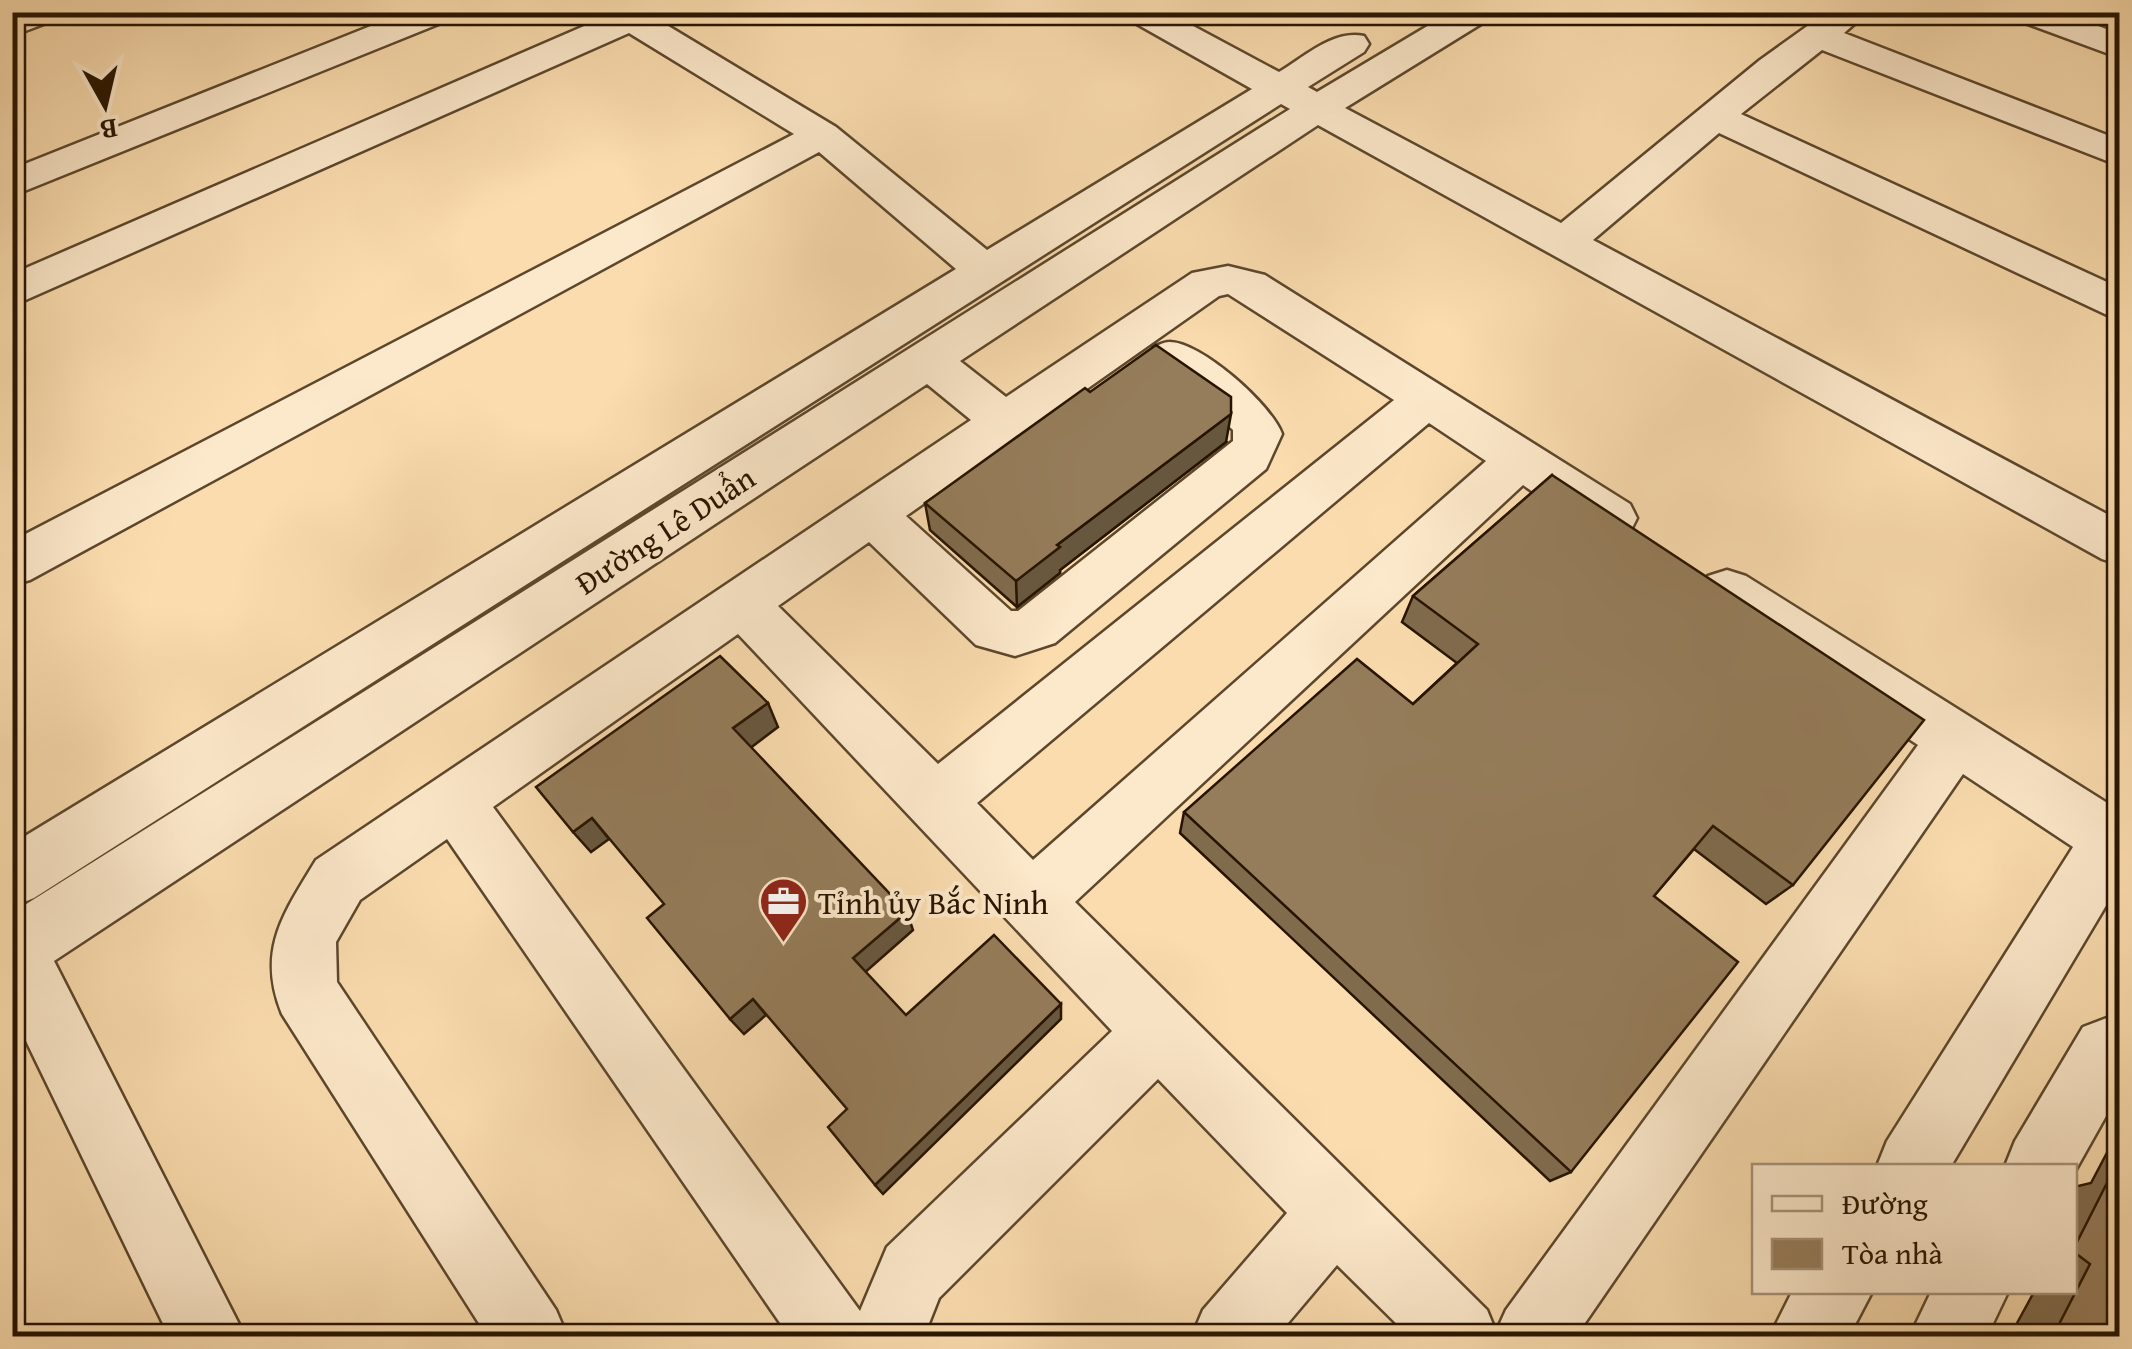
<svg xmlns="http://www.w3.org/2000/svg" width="2132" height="1349" font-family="'Gentium Book Plus',serif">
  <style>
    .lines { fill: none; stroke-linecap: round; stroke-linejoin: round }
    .minor-casing { stroke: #5c462c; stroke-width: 5 }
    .minor { fill: #fce8ca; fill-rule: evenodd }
    .wall { fill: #806b4d; stroke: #271400; stroke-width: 2.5 }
    .shaded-wall { fill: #68573f; stroke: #271400; stroke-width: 2.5 }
    .building { fill: #957c5a; stroke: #271400; stroke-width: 2.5 }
    .labels { text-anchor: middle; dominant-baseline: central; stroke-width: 8; stroke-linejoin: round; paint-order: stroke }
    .street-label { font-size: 32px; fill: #271400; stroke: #fce8ca }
    .poi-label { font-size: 32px; fill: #271400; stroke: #fce8ca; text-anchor: start }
  </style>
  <rect width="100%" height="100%" fill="#fadcae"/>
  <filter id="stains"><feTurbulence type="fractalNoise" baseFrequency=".002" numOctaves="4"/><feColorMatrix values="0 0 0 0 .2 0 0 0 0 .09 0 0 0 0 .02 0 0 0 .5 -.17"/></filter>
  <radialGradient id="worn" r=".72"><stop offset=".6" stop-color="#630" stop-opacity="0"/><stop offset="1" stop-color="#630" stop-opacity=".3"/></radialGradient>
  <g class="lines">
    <defs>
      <g id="minor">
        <polygon points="12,12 62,12 57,19 12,36"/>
        <polygon points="406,12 456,12 451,19 12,196 12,169"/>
        <path d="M602,12h43l191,115 151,123 265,-161 -124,-70 -5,-7h44l112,60c25,-15 55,-43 85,-36l5,8 -5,8 -56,35 9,5 134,-80h43l-5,7 -144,89 216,115 199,-163 67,-48h41l-24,21 276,107v26l-298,-116 -81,64 379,174v33l-401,-188 -126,107 527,281v44l-18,-6 -784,-434 -358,236 46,36 186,-124 36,-7 37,9 365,229 7,14 -7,14c-38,12 -76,-27 -107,-47l-448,417 412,408 9,22 10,-22 412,-565 -210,-139 -7,-15 7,-15 19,-6 19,6 374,235v71l-169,284h-74l10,-25 186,-294 -110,-73 -387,562h-167l-72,-71 -60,71h-85l11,-26 84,-97 -129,-134 -219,219 -15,38h-135l-342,-497 -87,61 -24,42 1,40 219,328 11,26h-80l-205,-322c-26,-64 2,-101 34,-154l655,-440 -44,-36 -873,577 191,375h-76l-157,-324v-99l1278,-804 -9,-5 -1247,794 -22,9v-63l944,-575 -137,-117 -789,428 -18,5v-44l782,-407 -165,-101 -617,273v-32l593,-257zM1228,294l166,106 -456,364 -160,-158 91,-64 107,103 39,11 40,-13 211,-174 16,-35c-10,-29 -82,-93 -113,-92 -5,0 -10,3 -15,5l-7,11 7,11 51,35 28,26v11l-215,170h-7l-105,-95 313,-220zM1429,423l57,38 -453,399 -56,-57zM738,634l374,397 -225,216 -27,64 -367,-504z"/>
        <polygon points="2009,12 2060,12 2120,34 2120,58 2014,19"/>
        <polygon points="2120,1013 2120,1091 2074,1173 2074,1166 2005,1166 2015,1141 2083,1027"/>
        <polygon points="1792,1292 1872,1292 1849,1336 1770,1336"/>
        <polygon points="1931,1292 2008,1292 1987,1336 1910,1336"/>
      </g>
    </defs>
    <!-- minor casing -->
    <use href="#minor" class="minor-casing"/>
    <!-- minor -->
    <use href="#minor" class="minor"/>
  </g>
  <!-- wall -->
  <g class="wall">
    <polygon points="1090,392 1226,442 1060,570 1060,573 1017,607 930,530 925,503"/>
    <polygon points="1552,475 1793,885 1766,904 1694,849 1654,896 1571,1172 1550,1181 1180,833 1184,812 1413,704 1457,663 1402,622 1413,596"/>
    <polygon points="2120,1096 2120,1116 2113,1112"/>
    <polygon points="2120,1128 2120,1336 2010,1336 2034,1292 2074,1292 2074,1187 2091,1183"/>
    <polygon points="1389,1329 1396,1336 1374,1336 1378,1332"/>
  </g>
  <!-- shaded-wall -->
  <g class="shaded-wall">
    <polygon points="1231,414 1226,442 1060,570 1060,573 1017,607 1016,581 1057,545"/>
    <polygon points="768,703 778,727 745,752 733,728"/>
    <polygon points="592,818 609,839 591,852 573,832"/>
    <polygon points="907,912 913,930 862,975 853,958"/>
    <polygon points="753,999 766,1015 744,1034 730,1019"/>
    <polygon points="1061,1004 1061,1019 883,1194 875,1185"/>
  </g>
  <!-- building -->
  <g class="building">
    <polygon points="1156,345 1231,397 1231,414 1057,545 1060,547 1016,581 925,503 1085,388 1090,392"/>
    <polygon points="1552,475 1924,720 1793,885 1713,826 1654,896 1738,962 1571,1172 1184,812 1357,659 1413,704 1478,644 1413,596"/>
    <polygon points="720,656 768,703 733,728 907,912 853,958 906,1015 994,935 1061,1004 875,1185 828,1127 847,1109 753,999 730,1019 647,918 664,904 592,818 573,832 536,787"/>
    <polygon points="2109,1179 2120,1186 2120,1336 2053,1336 2090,1264 2074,1252 2074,1248"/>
    <polygon points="1389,1329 1396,1336 1384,1336"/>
  </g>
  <!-- icons -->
  <defs>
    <symbol id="office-pin" viewBox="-11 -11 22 30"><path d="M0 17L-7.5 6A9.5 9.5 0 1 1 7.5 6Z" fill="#8f2418" stroke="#fce8ca"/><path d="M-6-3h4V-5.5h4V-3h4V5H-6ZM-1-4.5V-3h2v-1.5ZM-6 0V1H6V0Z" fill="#fff"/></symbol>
  </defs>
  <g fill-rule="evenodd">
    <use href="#office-pin" x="756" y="874" width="55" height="75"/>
  </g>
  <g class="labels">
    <!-- street labels -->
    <g class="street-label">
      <text transform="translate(665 530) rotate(-33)">Đường Lê Duẩn</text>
    </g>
    <!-- poi labels -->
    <g class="poi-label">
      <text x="818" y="902">Tỉnh ủy Bắc Ninh</text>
    </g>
  </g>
  <!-- margin -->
  <rect width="2132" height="1349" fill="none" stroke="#fadcae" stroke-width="50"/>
  <rect x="15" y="15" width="2102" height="1319" fill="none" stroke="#271400" stroke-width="5"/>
  <rect x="25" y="25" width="2082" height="1299" fill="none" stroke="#271400" stroke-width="2.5"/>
  <!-- legend -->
  <rect x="1752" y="1164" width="325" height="130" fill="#fce8ca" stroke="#a79379" stroke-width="2.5"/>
  <rect x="1772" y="1196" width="50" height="15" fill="#fce8ca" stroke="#a79379" stroke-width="2.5"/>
  <text x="1842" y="1214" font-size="30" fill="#271400">Đường</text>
  <rect x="1772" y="1239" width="50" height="30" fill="#957c5a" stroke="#a79379" stroke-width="2.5"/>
  <text x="1842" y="1264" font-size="30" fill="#271400">Tòa nhà</text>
  <!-- north arrow -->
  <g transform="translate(105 105) rotate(172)" stroke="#fce8ca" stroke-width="8" paint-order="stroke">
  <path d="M0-8L18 38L0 25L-18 38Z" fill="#271400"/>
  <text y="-15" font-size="28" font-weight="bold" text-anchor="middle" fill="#271400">B</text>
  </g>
  <rect width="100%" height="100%" filter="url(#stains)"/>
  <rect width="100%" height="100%" fill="url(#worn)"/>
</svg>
